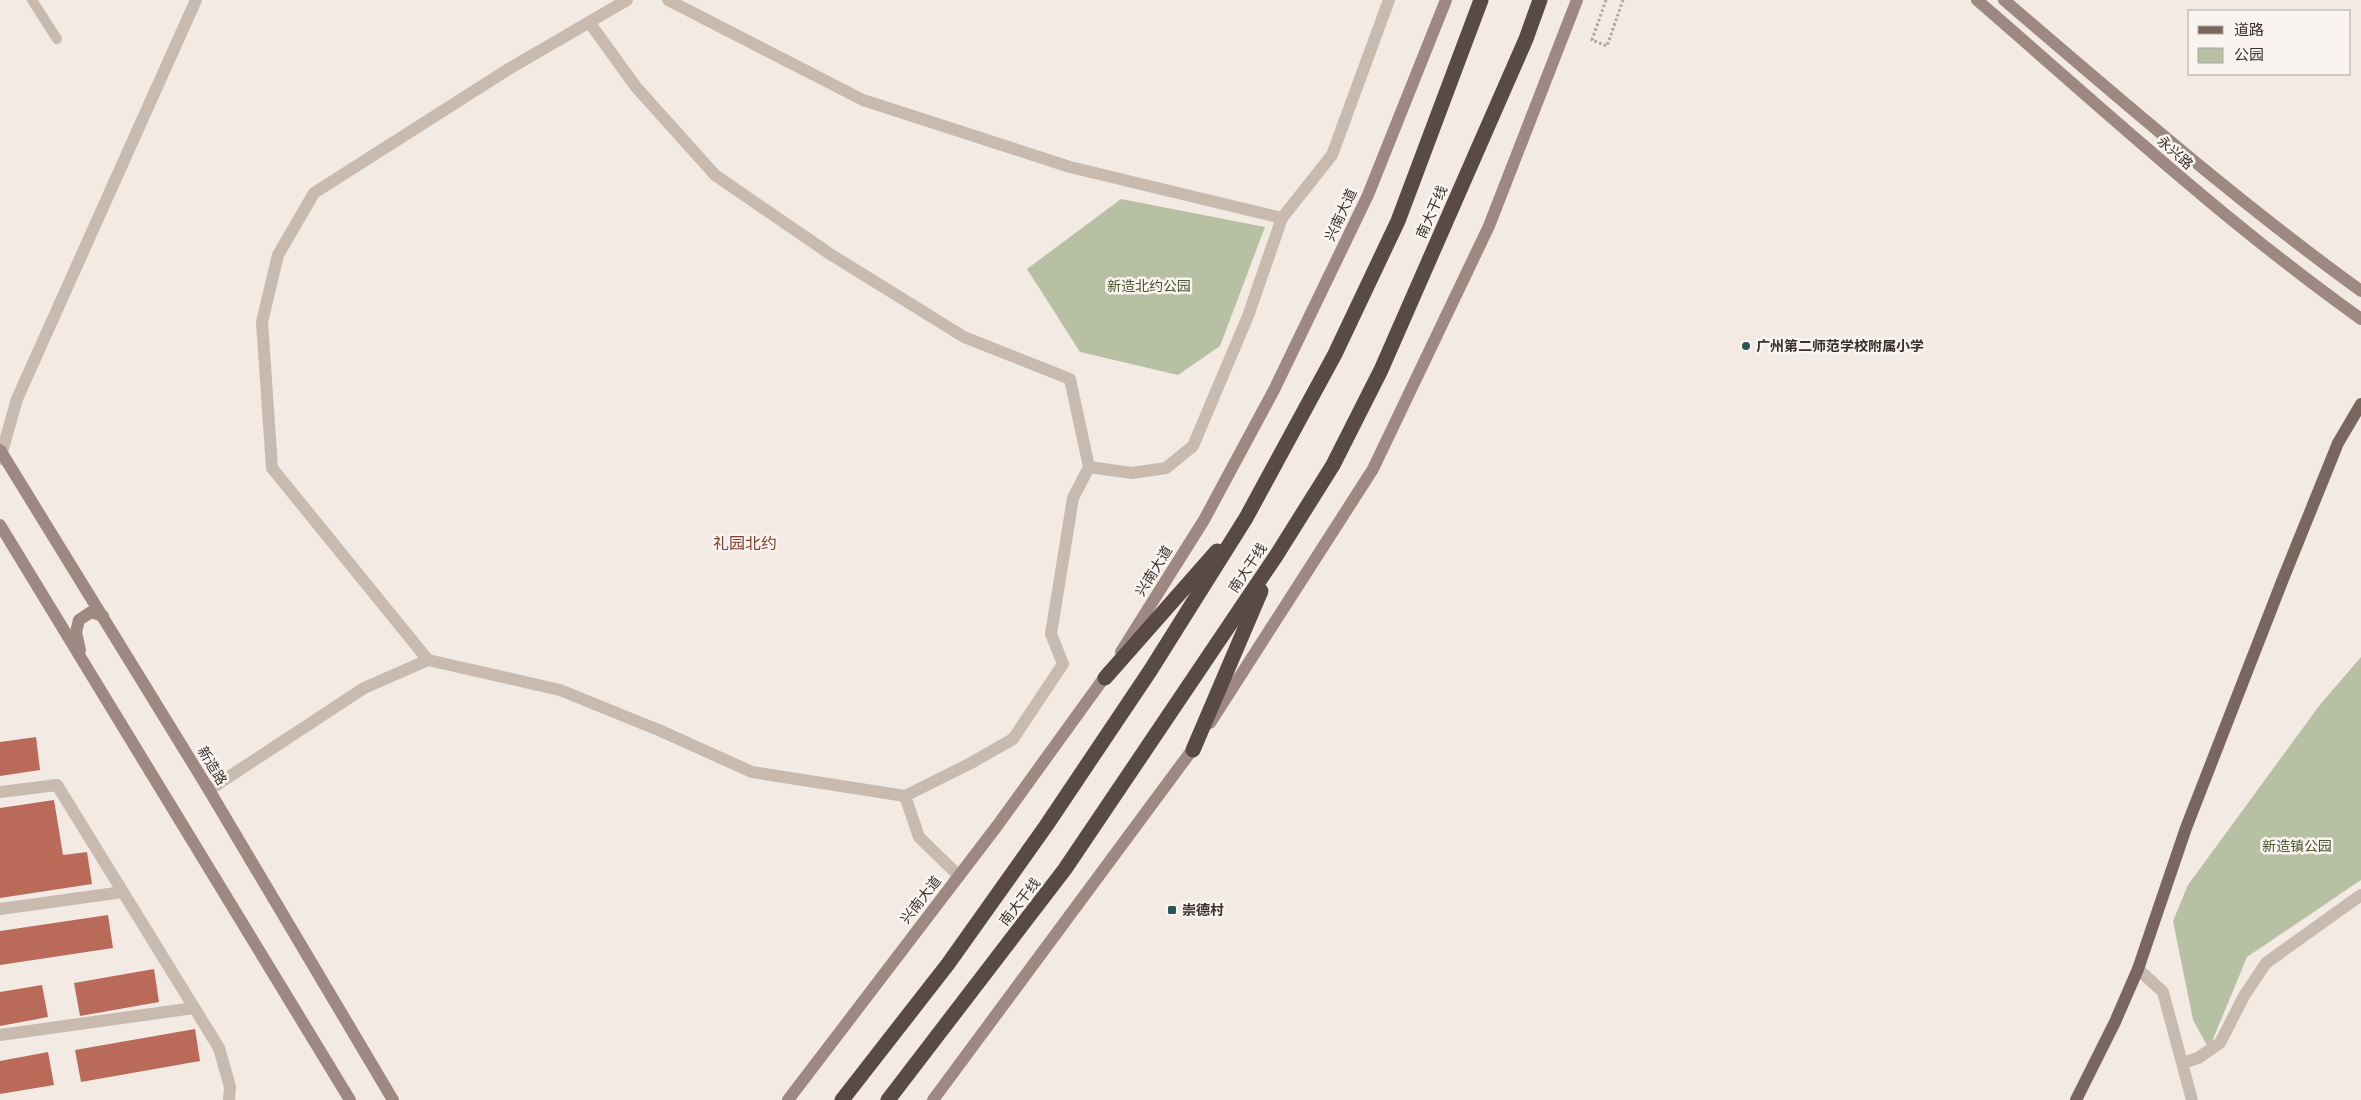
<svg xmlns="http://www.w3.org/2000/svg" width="2361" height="1100" font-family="'Fira Sans','Noto Sans SC',sans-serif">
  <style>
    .green { fill: #b8c0a4 }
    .building { fill: #ba6a59 }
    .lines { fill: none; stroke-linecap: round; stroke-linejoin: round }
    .path { stroke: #b5a49a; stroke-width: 3; stroke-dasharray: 2.5 2.5; stroke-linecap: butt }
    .lane { stroke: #c9baaf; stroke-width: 10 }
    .street { stroke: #c9baaf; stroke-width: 12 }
    .secondary { stroke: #9d8981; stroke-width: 12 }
    .primary { stroke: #79665f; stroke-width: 12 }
    .highway { stroke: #594a45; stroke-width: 15 }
    .poi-dot { fill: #265656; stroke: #f9f4ef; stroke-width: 2 }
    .labels { text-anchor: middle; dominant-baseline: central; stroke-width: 5; stroke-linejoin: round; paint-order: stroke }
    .street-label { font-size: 14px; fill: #39302d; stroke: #f9f4ef }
    .park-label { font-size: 14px; fill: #4a5533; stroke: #f9f4ef }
    .poi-label { font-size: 14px; font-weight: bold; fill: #39302d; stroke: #f9f4ef; text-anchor: start }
    .quarter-label { font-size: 16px; fill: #803c2e; stroke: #f9f4ef }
  </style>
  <rect width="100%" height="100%" fill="#f2eae3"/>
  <!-- green -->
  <g class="green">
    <polygon points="1121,199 1265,227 1220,346 1178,375 1080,352 1027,269"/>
    <polygon points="2361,657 2361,880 2247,957 2209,1049 2193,1020 2173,921 2188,885 2319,706"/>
  </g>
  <!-- building -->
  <g class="building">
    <polygon points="36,737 40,770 0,776 0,742"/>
    <polygon points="54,800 63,855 87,852 92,884 0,898 0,808"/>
    <polygon points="108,915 113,948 0,965 0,931"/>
    <polygon points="154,969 159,1002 80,1016 74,983"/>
    <polygon points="42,985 48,1017 0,1026 0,992"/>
    <polygon points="195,1029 200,1061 81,1082 75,1050"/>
    <polygon points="48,1052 54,1085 0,1094 0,1061"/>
  </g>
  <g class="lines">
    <!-- path -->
    <polyline class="path" points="1606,0 1592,40 1607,46 1623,0"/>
    <!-- lane -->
    <polyline class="lane" points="32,0 57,39"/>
    <!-- street -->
    <g class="street">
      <polyline points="668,0 863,100 1070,167 1282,218"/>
      <polyline points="0,459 17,399 196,0"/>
      <polyline points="1089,467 1132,473 1166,468 1193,446 1248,316 1282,218 1332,155 1389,0"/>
      <polyline points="428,660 272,468 262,322 278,255 314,193 507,70 627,0"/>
      <polyline points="209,790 364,688 428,660 560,690 661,731 752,772 905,796 971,763 1013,739 1063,664 1051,634 1073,498 1089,467 1070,379 964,337 830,254 715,175 636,87 589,22"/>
      <polyline points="0,792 57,785 219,1048 230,1087 229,1100"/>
      <polyline points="905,796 919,837 959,876"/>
      <polyline points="0,909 123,892"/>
      <polyline points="2138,969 2163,992 2192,1100"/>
      <polyline points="0,1035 194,1008"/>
      <polyline points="2183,1063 2198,1058 2220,1043 2244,996 2266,963 2361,895"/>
    </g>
    <!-- secondary -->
    <g class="secondary">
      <path d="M1977,0c126,109 248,222 384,319"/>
      <path d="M2004,0c117,100 233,201 357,291"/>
      <polyline points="0,450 209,790 393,1100"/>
      <polyline points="0,525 350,1100"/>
      <polyline points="80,650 76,632 79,620 91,612 103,616"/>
      <polyline points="1121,652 1204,520 1275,388 1368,195 1446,0"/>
      <polyline points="1210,723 1373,469 1489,226 1577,0"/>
      <polyline points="788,1100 997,826 1109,671"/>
      <polyline points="933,1100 1198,742"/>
    </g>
    <!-- primary -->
    <polyline class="primary" points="2076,1100 2115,1022 2138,969 2186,828 2283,579 2338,443 2361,404"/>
    <!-- highway -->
    <g class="highway">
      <polyline points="1105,678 1217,551"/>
      <polyline points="1193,750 1261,591"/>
      <polyline points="842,1100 948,964 1046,826 1150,671 1246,518 1335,354 1398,221 1481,0"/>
      <polyline points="888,1100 1065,869 1276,556 1333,465 1381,370 1526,39 1540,0"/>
    </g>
  </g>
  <!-- markers -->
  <g class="poi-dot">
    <circle cx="1746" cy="346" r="5"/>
    <rect x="1167" y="905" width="10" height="10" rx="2.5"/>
  </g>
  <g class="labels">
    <!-- street labels -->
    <g class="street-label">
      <text transform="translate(2175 153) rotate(41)">永兴路</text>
      <text transform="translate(1432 212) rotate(-66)">南大干线</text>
      <text transform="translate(1341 215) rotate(-65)">兴南大道</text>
      <text transform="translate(1248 568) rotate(-56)">南大干线</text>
      <text transform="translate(1154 571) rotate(-58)">兴南大道</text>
      <text transform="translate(212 766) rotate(59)">新造路</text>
      <text transform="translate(921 900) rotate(-52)">兴南大道</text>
      <text transform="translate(1020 902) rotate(-52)">南大干线</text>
    </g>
    <!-- park labels -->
    <g class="park-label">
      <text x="1149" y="286">新造北约公园</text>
      <text x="2297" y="846">新造镇公园</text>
    </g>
    <!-- poi labels -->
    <g class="poi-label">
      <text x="1756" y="346">广州第二师范学校附属小学</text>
      <text x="1182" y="910">崇德村</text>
    </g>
    <!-- quarter labels -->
    <g class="quarter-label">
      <text x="745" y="543">礼园北约</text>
    </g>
  </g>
  <!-- legend -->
  <rect x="2188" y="10" width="162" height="65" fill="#f9f4ef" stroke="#aca6a1"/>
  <rect x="2198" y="26" width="25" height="8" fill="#79665f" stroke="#aca6a1"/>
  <text x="2234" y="35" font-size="15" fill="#39302d">道路</text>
  <rect x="2198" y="48" width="25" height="15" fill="#b8c0a4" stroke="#aca6a1"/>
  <text x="2234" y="60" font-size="15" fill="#39302d">公园</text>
</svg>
